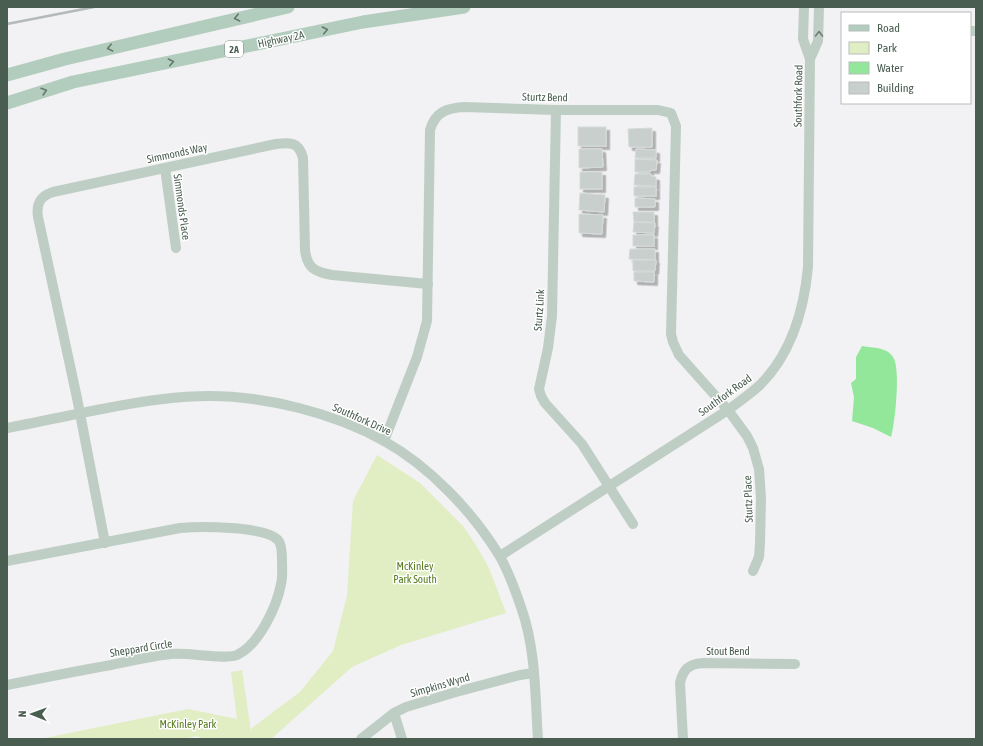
<svg xmlns="http://www.w3.org/2000/svg" width="983" height="746" font-family="'Asap Condensed',sans-serif">
  <style>
    .green { fill: #e1edc2 }
    .water { fill: #92e79b }
    .building { fill: #c8cfcc; stroke: #d5dbd9; filter: url(#shadow) }
    .lines { fill: none; stroke-linecap: round; stroke-linejoin: round }
    .minor { stroke: #bfcec5; stroke-width: 10 }
    .major { stroke: #b2cdbd; stroke-width: 13 }
    .rail { stroke: #b3bab7; stroke-width: 2.5 }
    .oneway { stroke: #63796b }
    .oneway2 { stroke: #6c7f73 }
    .labels { text-anchor: middle; dominant-baseline: central; stroke-width: 3; stroke-linejoin: round; paint-order: stroke }
    .shield { fill: #fff; stroke: #808e84; stroke-width: 1 }
    .shield-label { font-size: 10px; font-weight: bold; fill: #495d50 }
    .street-label { font-size: 11px; fill: #495d50; stroke: #fff }
    .park-label { font-size: 11px; fill: #567b1e; stroke: #fff }
  </style>
  <defs>
    <filter id="shadow"><feDropShadow dx="3.5" dy="3.5" stdDeviation="0" flood-color="#0004"/></filter>
  </defs>
  <rect width="100%" height="100%" fill="#f2f1f3"/>
  <!-- green -->
  <polygon class="green" points="377,455 420,483 463,526 476,545 489,568 506,613 401,645 352,667 271,739 200,739 199,736 179,739 40,739 188,709 237,719 231,672 242,670 251,732 252,728 300,692 333,651 347,596 353,501"/>
  <!-- water -->
  <path class="water" d="M862,346c11,2 25,1 31,11 8,11 2,67 -2,80l-18,-9 -21,-7 2,-24 -3,-14 5,-4v-22z"/>
  <!-- building -->
  <g class="building">
    <rect x="578" y="127" width="28" height="19"/>
    <polygon points="652,128 652,147 629,147 628,129"/>
    <polygon points="579,149 602,149 603,167 579,168"/>
    <polygon points="636,149 656,150 656,158 635,158"/>
    <polygon points="635,159 657,160 656,170 650,170 650,172 635,172"/>
    <rect x="580" y="172" width="22" height="17"/>
    <polygon points="635,174 651,174 651,176 656,177 656,186 634,185"/>
    <rect x="634" y="187" width="22" height="9"/>
    <polygon points="580,193 605,195 604,212 579,210"/>
    <polygon points="635,198 655,199 655,207 635,207"/>
    <polygon points="633,212 654,212 654,222 634,222"/>
    <polygon points="579,214 603,215 602,234 579,233"/>
    <polygon points="634,222 655,223 654,233 633,232"/>
    <rect x="633" y="235" width="21" height="11"/>
    <polygon points="630,249 655,249 655,260 629,259"/>
    <polygon points="633,260 656,260 655,271 633,271"/>
    <polygon points="634,272 654,272 654,282 634,281"/>
  </g>
  <g class="lines">
    <!-- minor -->
    <g class="minor">
      <polyline points="970,31 976,31"/>
      <polyline points="810,59 818,41 819,7"/>
      <polyline points="556,110 552,316 548,348 539,389 541,396 545,403 582,444 633,524"/>
      <polyline points="165,168 176,248"/>
      <path d="M7,428c32,-6 63,-13 95,-19 35,-7 70,-13 107,-13 57,0 125,17 175,45 45,25 88,70 115,114 10,17 17,37 23,55 14,41 13,86 16,129"/>
      <path d="M384,441l33,-84 10,-36 3,-191c5,-18 17,-22 34,-23l92,3h102l13,3 5,13 -5,208 2,8 6,13 49,55 19,26 6,12 6,21 2,29 -1,45 -1,14 -6,14"/>
      <path d="M105,543l-28,-145 -39,-181c-2,-13 2,-21 15,-25l223,-48c14,-2 23,-2 27,14l2,92c2,18 10,22 27,25l96,9"/>
      <path d="M500,556l228,-146c11,-8 22,-16 32,-25 31,-31 44,-75 48,-118l2,-208 -7,-20 1,-32"/>
      <path d="M7,561l173,-33c19,-2 85,-2 98,12 4,4 4,14 4,20 0,8 1,16 -1,24 -4,22 -22,61 -44,71 -12,5 -49,-3 -66,-1 -20,2 -40,7 -60,11 -34,6 -69,13 -104,20"/>
      <polyline points="394,713 402,739"/>
      <polyline points="361,739 394,713 406,707 456,692 520,675 534,673"/>
      <path d="M683,739l-3,-56c3,-14 9,-19 23,-20l92,1"/>
    </g>
    <!-- major -->
    <g class="major">
      <polyline points="7,75 65,59 288,7"/>
      <polyline points="7,103 73,82 363,22 464,7"/>
    </g>
    <!-- rail -->
    <polyline class="rail" points="7,24 94,7"/>
  </g>
  <!-- one-way arrows -->
  <defs><path id="oneway-chevron" d="M-2-3.5L2.5 0L-2 3.5" fill="none" stroke-width="1.6" stroke-linecap="round" stroke-linejoin="round"/></defs>
  <g class="oneway">
    <use href="#oneway-chevron" transform="translate(237 18) rotate(167)"/>
    <use href="#oneway-chevron" transform="translate(325 30) rotate(-12)"/>
    <use href="#oneway-chevron" transform="translate(110 48) rotate(167)"/>
    <use href="#oneway-chevron" transform="translate(171 62) rotate(-12)"/>
    <use href="#oneway-chevron" transform="translate(44 91) rotate(-17)"/>
  </g>
  <use class="oneway2" href="#oneway-chevron" transform="translate(819 34) rotate(-89)"/>
  <g class="labels">
    <!-- shield labels -->
    <rect class="shield" x="225" y="41" width="18" height="16" rx="3"/>
    <g class="shield-label">
      <text x="234" y="49">2A</text>
    </g>
    <!-- street labels -->
    <g class="street-label">
      <text transform="translate(281 39) rotate(-12)">Highway 2A</text>
      <text transform="translate(798 96) rotate(-89)">Southfork Road</text>
      <text transform="translate(545 97) rotate(1)">Sturtz Bend</text>
      <text transform="translate(177 153) rotate(-12)">Simmonds Way</text>
      <text transform="translate(182 207) rotate(82)">Simmonds Place</text>
      <text transform="translate(539 310) rotate(-86)">Sturtz Link</text>
      <text transform="translate(725 395) rotate(-36)">Southfork Road</text>
      <text transform="translate(362 419) rotate(24)">Southfork Drive</text>
      <text transform="translate(748 499) rotate(-92)">Sturtz Place</text>
      <text transform="translate(141 648) rotate(-9)">Sheppard Circle</text>
      <text x="728" y="651">Stout Bend</text>
      <text transform="translate(440 685) rotate(-16)">Simpkins Wynd</text>
    </g>
    <!-- park labels -->
    <g class="park-label">
      <text x="415" y="566">McKinley<tspan x="415" dy="13">Park South</tspan></text>
      <text x="188" y="724">McKinley Park</text>
    </g>
  </g>
  <!-- border -->
  <rect width="983" height="746" fill="none" stroke="#495d50" stroke-width="16"/>
  <!-- legend -->
  <rect x="841" y="12" width="130" height="92" fill="#ffffff" stroke="#b6beb9"/>
  <rect x="849" y="25" width="20" height="6" fill="#b2cdbd" stroke="#b6beb9"/>
  <text x="877" y="32" font-size="12" fill="#495d50">Road</text>
  <rect x="849" y="42" width="20" height="12" fill="#e1edc2" stroke="#b6beb9"/>
  <text x="877" y="52" font-size="12" fill="#495d50">Park</text>
  <rect x="849" y="62" width="20" height="12" fill="#92e79b" stroke="#b6beb9"/>
  <text x="877" y="72" font-size="12" fill="#495d50">Water</text>
  <rect x="849" y="82" width="20" height="12" fill="#c8cfcc" stroke="#b6beb9"/>
  <text x="877" y="92" font-size="12" fill="#495d50">Building</text>
  <!-- north arrow -->
  <g transform="translate(32 714) rotate(271)" stroke="#ffffff" stroke-width="3" paint-order="stroke">
  <path d="M0-3L7 15L0 10L-7 15Z" fill="#495d50"/>
  <text y="-6" font-size="11" font-weight="bold" text-anchor="middle" fill="#495d50">N</text>
  </g>
</svg>
